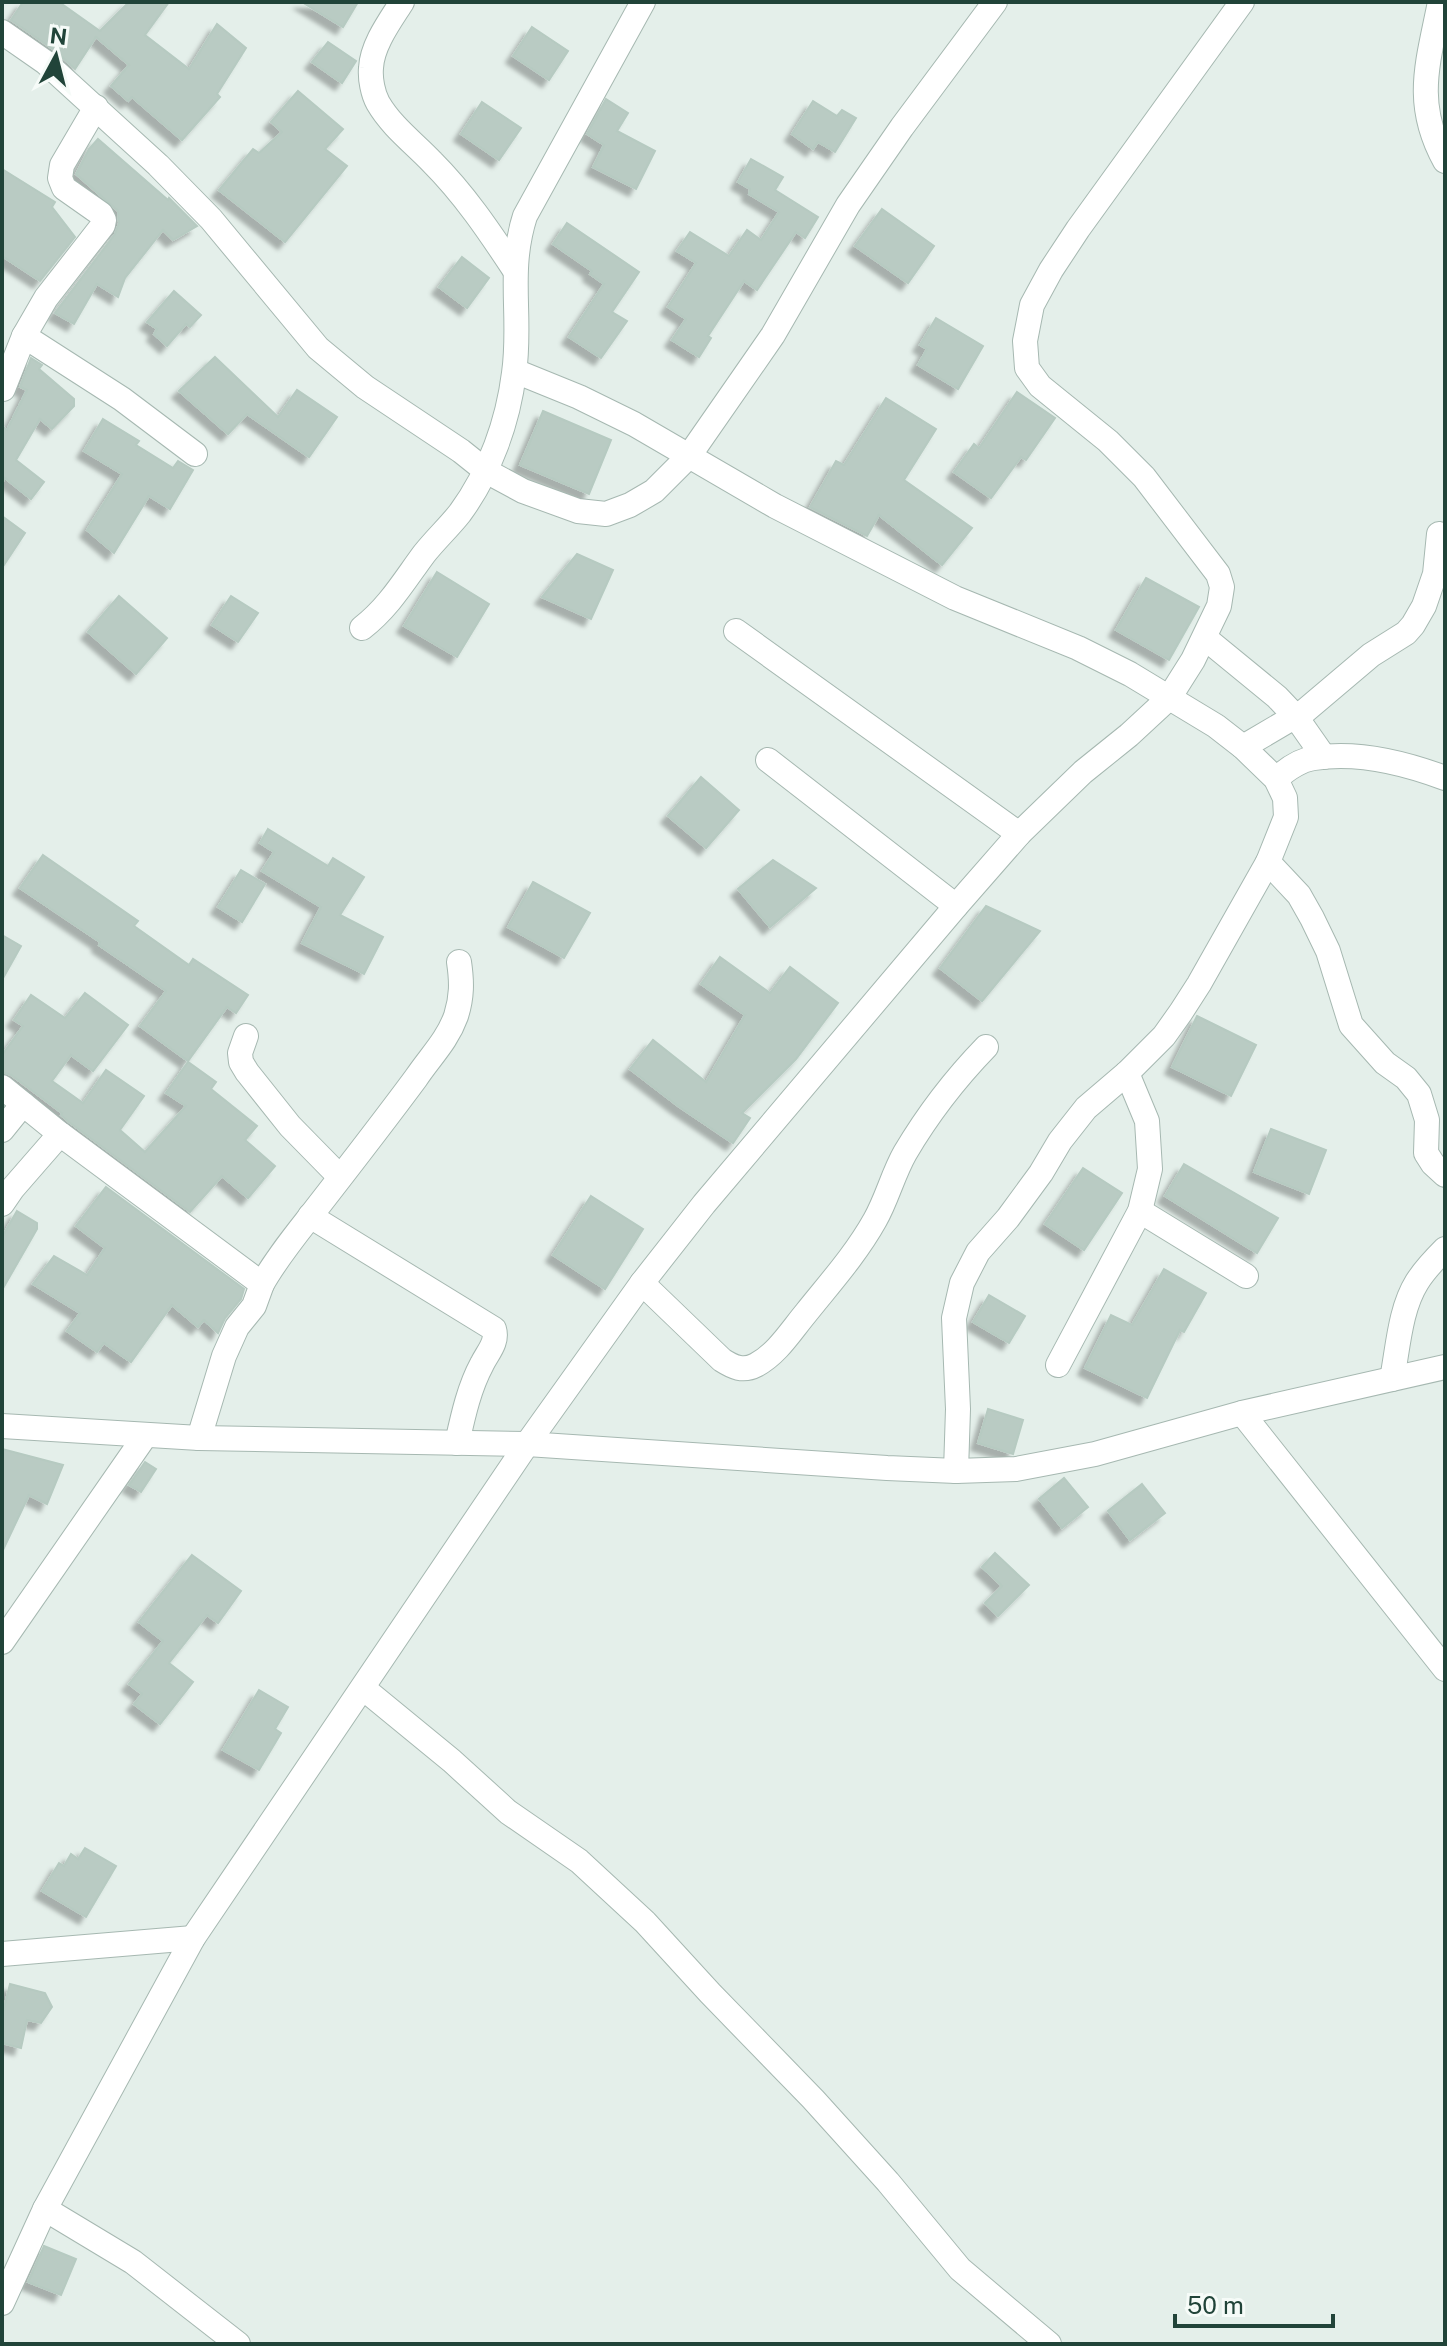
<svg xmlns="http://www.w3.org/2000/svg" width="1447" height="2346" font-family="'Public Sans',sans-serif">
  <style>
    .building { fill: #b9cbc3; stroke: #b6cac1; stroke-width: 2; filter: url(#shadow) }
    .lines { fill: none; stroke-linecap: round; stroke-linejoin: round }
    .street-casing { stroke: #a6b8b1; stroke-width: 26 }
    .street { stroke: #fff; stroke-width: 24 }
  </style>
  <defs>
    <filter id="shadow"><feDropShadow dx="-7" dy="7" stdDeviation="2" flood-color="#0004"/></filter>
  </defs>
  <rect width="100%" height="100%" fill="#e4efea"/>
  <!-- building -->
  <g class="building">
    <polygon points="23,2 59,2 100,31 129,2 169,2 145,35 189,69 217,24 246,48 217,94 220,97 182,140 132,97 128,101 111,86 129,65 96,37 75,69 54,50 11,20"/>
    <polygon points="302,2 358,2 343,27"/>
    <polygon points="532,27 568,51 549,80 513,56"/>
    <polygon points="328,42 356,61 342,83 312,62"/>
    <polygon points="298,91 343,129 325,149 347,166 285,242 219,190 253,149 259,153 282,132 271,122"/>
    <polygon points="606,99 628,113 617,131 655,151 636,189 593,167 604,145 587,134"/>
    <polygon points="813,101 837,116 842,110 856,118 835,152 818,142 813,149 792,134"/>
    <polygon points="482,102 521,128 499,160 461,134"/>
    <polygon points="98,139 168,200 169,198 197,226 173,240 163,230 125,278 118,297 97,284 74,324 55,313 115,234 119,223 118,211 76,174 89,149"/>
    <polygon points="751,159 783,177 775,190 818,217 805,238 796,232 757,290 744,281 708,336 711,338 699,357 672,340 686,319 668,307 696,263 677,251 690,232 729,256 747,230 761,240 779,212 749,194 750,189 738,182"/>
    <polygon points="2,169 55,202 52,207 75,237 40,281 2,256"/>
    <polygon points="882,209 934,246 908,283 855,246"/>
    <polygon points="567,223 639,272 612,312 627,321 601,358 569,337 604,284 590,274 592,271 553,244"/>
    <polygon points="462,257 489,278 467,308 439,287"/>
    <polygon points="174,291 201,315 190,327 186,324 167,346 154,334 157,329 147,322"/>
    <polygon points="936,318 983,346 958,389 918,365 927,349 920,345"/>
    <polygon points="215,357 278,417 297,390 337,417 309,457 247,414 228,434 179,391"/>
    <polygon points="31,358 42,365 39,369 74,399 74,406 52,429 40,419 16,460 44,482 31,499 5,478 2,483 2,426 7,430 27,390 20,387"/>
    <polygon points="1017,392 1055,418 1026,460 1021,457 991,498 954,472 974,444 979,448"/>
    <polygon points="886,398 936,429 904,480 972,528 942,565 879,515 867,536 810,507 836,461 844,465"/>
    <polygon points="543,411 611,440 589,494 520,465"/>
    <polygon points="103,419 139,441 136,445 173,468 178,461 193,470 170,509 149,496 114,553 87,530 122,474 84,451"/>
    <polygon points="2,516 25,533 2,568"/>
    <polygon points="577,554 613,570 591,619 542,597"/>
    <polygon points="437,572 489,604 457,657 404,626"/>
    <polygon points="1146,578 1199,607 1169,660 1116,630"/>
    <polygon points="119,596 167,638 136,674 88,632"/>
    <polygon points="231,596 258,613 238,642 212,625"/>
    <polygon points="701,777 739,810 706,848 668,816"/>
    <polygon points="268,829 328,866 333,858 364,877 340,915 383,937 364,974 302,943 321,907 262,871 274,852 260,843"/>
    <polygon points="43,855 138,921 134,926 189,965 193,959 248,995 236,1013 227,1007 188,1061 140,1026 166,991 99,945 100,942 20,888"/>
    <polygon points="773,860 816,888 770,927 738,889"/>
    <polygon points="241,870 265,884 242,922 218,907"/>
    <polygon points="533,882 590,913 564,958 508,927"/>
    <polygon points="986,906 1040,931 982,1001 940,968"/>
    <polygon points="2,935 21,946 2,980"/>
    <polygon points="720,957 770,993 790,967 838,1003 796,1059 742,1113 750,1118 733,1143 678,1106 630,1069 653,1040 706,1082 745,1015 701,984"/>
    <polygon points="85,993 128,1025 93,1071 71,1055 52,1081 83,1103 106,1070 144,1096 120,1130 145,1152 186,1106 166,1093 188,1062 216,1082 211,1089 257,1126 245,1140 275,1166 248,1198 222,1176 190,1212 69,1122 61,1115 62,1113 11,1075 2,1072 2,1055 23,1026 14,1020 31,995 65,1018"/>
    <polygon points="1197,1016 1256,1045 1231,1096 1172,1067"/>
    <polygon points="1271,1129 1326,1150 1309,1194 1254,1172"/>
    <polygon points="1184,1164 1278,1218 1257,1253 1165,1196"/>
    <polygon points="1083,1168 1122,1193 1084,1250 1045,1224"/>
    <polygon points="106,1187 244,1289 241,1299 225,1318 218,1333 204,1320 198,1327 172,1305 131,1362 104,1343 97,1352 67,1331 80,1313 33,1284 54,1256 87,1275 105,1248 76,1226"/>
    <polygon points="591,1196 643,1229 605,1289 553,1255"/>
    <polygon points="17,1211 37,1223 37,1229 2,1290 2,1237"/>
    <polygon points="1164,1269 1206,1293 1184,1332 1180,1330 1147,1398 1085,1368 1111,1315 1132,1325"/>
    <polygon points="989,1295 1025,1316 1009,1343 973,1322"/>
    <polygon points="988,1409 1023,1420 1013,1454 978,1443"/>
    <polygon points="2,1449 63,1465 47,1504 29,1495 2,1552"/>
    <polygon points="145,1462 156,1469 141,1492 129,1485"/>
    <polygon points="1064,1478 1088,1507 1062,1528 1039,1499"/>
    <polygon points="1142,1484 1165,1513 1130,1540 1108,1511"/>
    <polygon points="995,1553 1029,1585 998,1616 985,1603 1002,1586 982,1567"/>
    <polygon points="192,1555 241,1591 218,1623 207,1615 169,1663 193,1682 160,1724 134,1704 142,1694 129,1684 163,1641 139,1622"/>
    <polygon points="259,1690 288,1707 275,1729 281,1733 259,1770 223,1750"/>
    <polygon points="85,1848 116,1866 86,1917 42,1891 59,1863 64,1866 71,1854 78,1859"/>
    <polygon points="10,1984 45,1993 52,2007 41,2023 27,2020 21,2048 2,2043 2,2016"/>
    <polygon points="44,2246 76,2259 61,2295 28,2282"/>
  </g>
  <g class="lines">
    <defs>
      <g id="street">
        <path d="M402,2c-12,19 -30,43 -31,66 -1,11 2,26 7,35 14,24 36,40 54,59 32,32 57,69 82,107"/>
        <path d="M1440,2c-12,61 -27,101 5,159"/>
        <polyline points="2,32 45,62 158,165 211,219 318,348 365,387 461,451 486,471 523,491 578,511 606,514 630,505 654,491 689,456 773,335 848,205 902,127 995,2"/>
        <polyline points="24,336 122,399 195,454"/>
        <polyline points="515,371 579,397 634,424 775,506 955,598 1078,648 1130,674 1216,726 1243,747 1276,779 1285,798 1286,817 1268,862 1199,984 1181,1012 1164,1036 1127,1073 1086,1108 1060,1141 1041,1173 1008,1218 978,1252 962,1283 954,1318 958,1409 956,1471"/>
        <polyline points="3,389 24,336 46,298 103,225 104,220 101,214 64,188 60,178 62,165 96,107"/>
        <path d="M362,628c27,-21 42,-47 62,-74 11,-14 25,-27 36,-41 30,-41 48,-91 54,-140 8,-55 -7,-101 11,-157l118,-214"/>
        <polyline points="736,631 1019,834"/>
        <polyline points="1205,638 1277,697 1296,717 1324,757"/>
        <polyline points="1243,747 1306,710 1371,655 1406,633 1413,625 1424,606 1435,574 1439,534"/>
        <polyline points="768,760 956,906"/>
        <path d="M1276,779c10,-9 24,-19 38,-21 43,-7 91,5 131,20"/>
        <polyline points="1268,862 1299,895 1312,918 1328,951 1351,1025 1385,1063 1406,1078 1419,1094 1427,1120 1426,1153 1433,1164 1445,1175"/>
        <polyline points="246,1036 240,1053 241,1062 247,1072 290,1126 340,1177"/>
        <polyline points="2,1087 60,1134 262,1284 254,1306 237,1327 224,1356 199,1438"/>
        <polyline points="2,1130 23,1104"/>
        <polyline points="2,1204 13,1188 60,1134"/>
        <polyline points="1140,1211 1246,1276"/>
        <path d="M310,1216l184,113c4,13 -6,23 -12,35 -13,24 -19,52 -25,79"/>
        <path d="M642,1283l80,77c11,7 21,12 34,5 21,-11 35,-34 50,-52 24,-30 50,-59 69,-93 12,-21 18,-46 30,-67 23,-39 50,-74 81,-106"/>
        <path d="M262,1284c14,-25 32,-47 50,-70 35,-45 70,-90 104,-136 14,-21 31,-37 40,-62 6,-19 6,-34 3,-54"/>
        <polyline points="1058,1365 1140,1211 1150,1169 1147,1121 1127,1073"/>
        <path d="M1392,1379c6,-31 8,-70 25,-97 8,-13 18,-23 28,-33"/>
        <polyline points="1242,1413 1445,1669"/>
        <polyline points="2,1426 199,1438 527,1444 887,1468 956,1471 1016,1469 1095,1454 1242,1413 1445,1367"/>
        <polyline points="2,1642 145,1436"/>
        <polyline points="363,1688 452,1761 508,1812 579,1861 645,1922 710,1993 813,2099 888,2182 960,2269 1049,2344"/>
        <polyline points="2,1954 193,1938"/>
        <polyline points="45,2209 133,2262 238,2344"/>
        <polyline points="2,2303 45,2209 193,1938 527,1444 642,1283 704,1204 956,906 1019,834 1083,772 1129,735 1169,698 1193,660 1219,606 1222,587 1218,574 1144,477 1108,441 1040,386 1027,368 1025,341 1032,305 1051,270 1078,229 1242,2"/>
      </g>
    </defs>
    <!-- street casing -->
    <use href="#street" class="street-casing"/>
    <!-- street -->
    <use href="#street" class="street"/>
  </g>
  <!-- border -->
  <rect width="1447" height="2346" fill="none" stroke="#214439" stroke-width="8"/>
  <!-- north arrow -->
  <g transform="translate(56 56) rotate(7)" stroke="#f6fbf8" stroke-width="6" paint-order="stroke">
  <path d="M0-6L14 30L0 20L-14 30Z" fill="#214439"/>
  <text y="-12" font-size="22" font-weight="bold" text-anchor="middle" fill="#214439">N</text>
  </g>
  <!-- scale -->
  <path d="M1175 2314v12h158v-12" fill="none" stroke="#214439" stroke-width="4"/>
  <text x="1187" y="2314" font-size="24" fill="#214439" stroke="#f6fbf8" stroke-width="6" paint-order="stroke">50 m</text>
</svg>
